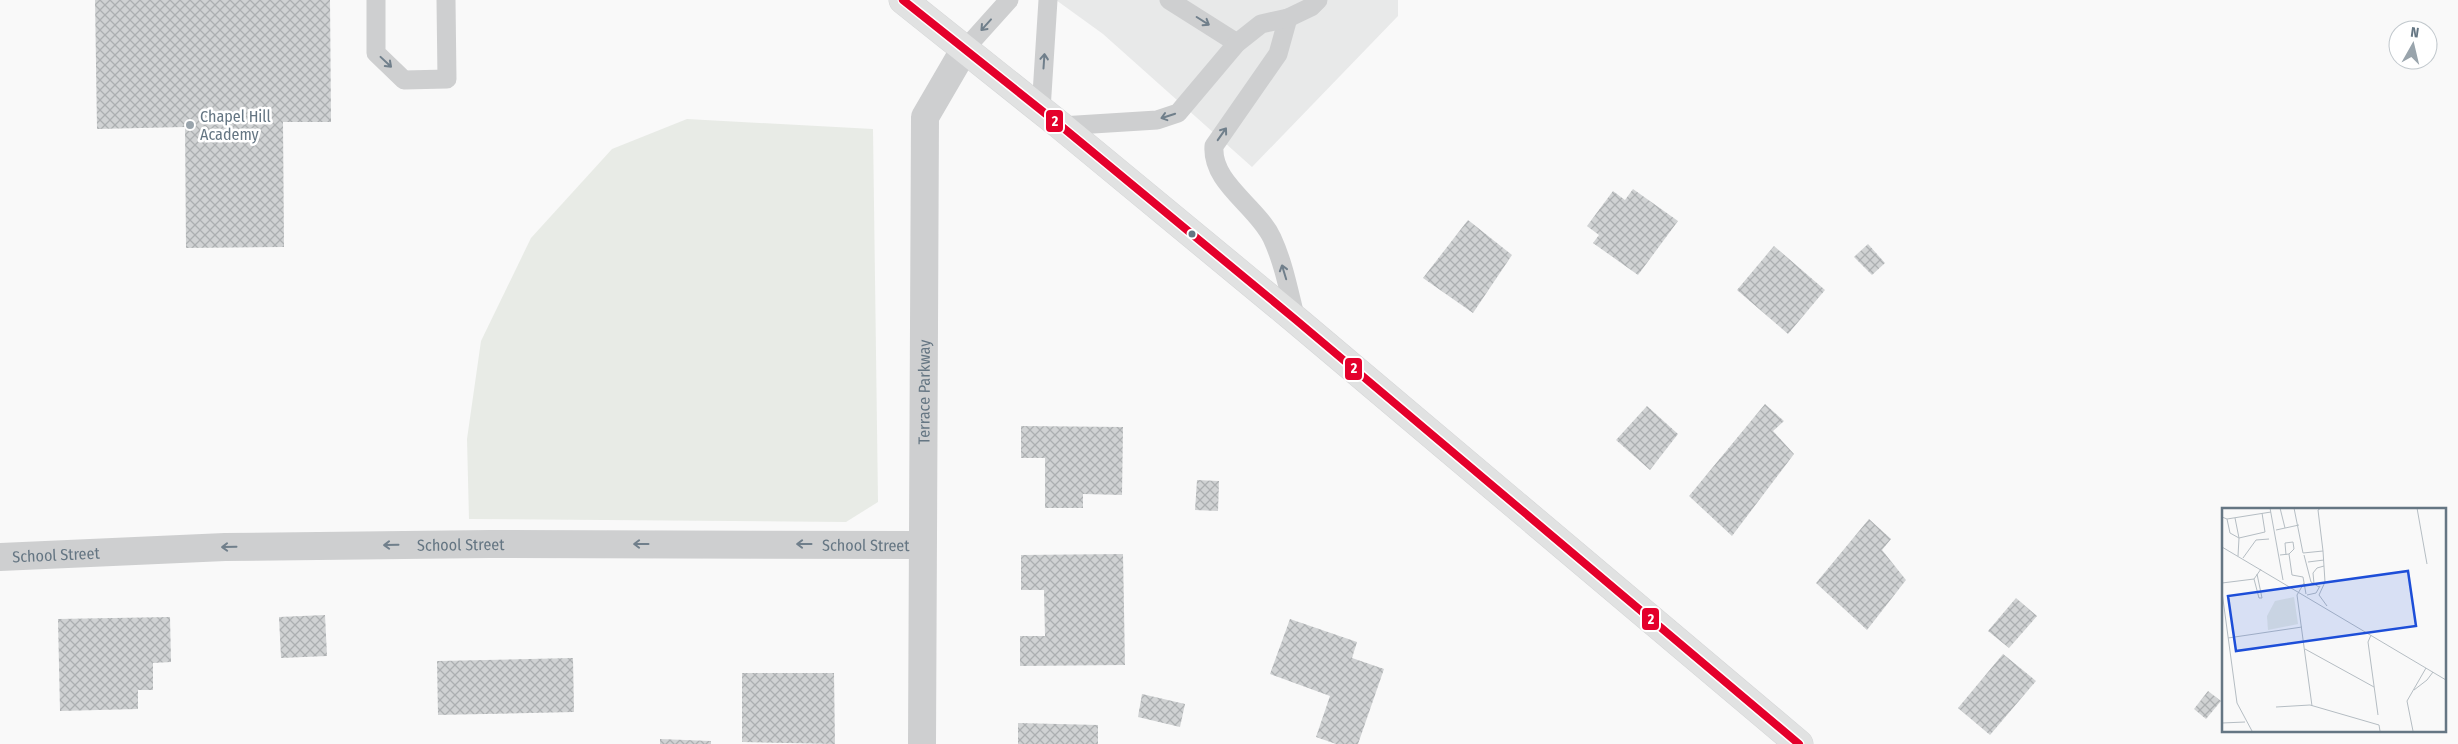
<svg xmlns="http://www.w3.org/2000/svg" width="2458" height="744" font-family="'Fira Sans Condensed',sans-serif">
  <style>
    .built { fill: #e8e9e9 }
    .pitch { fill: #e8ebe6 }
    .building { fill: url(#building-cross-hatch) }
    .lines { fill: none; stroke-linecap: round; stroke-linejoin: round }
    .primary-casing { stroke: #d5d6d7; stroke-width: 29 }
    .lane { stroke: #cecfd0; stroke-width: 19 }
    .street { stroke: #cecfd0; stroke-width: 28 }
    .primary { stroke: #e1e2e2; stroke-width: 28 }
    .bus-1-casing { stroke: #fff; stroke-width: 11 }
    .bus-1 { stroke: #e4002b; stroke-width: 8 }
    .oneway { stroke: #707f8b }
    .poi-dot { fill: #99a4ac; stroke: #fff; stroke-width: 2 }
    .bus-dot { fill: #657683; stroke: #fff; stroke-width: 2 }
    .labels { text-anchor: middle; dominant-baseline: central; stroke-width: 5; stroke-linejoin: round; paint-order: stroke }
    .poi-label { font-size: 16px; fill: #657683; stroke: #fff; text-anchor: start }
    .street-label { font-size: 16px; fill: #657683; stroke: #fff }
    .inset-road { fill: none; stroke: #b5bdc3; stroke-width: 1 }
    .view { fill: #1d4ed8; fill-opacity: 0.15; stroke: #1d4ed8; stroke-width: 2.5 }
    .inset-edge { fill: none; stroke: #657683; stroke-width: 2.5 }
    .line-badge { stroke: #fff; stroke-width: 2 }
    .badge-label { font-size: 14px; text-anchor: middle; font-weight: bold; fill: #fff }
  </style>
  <defs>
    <pattern id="building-cross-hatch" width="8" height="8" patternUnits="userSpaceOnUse" patternTransform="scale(1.25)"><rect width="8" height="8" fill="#d0d2d3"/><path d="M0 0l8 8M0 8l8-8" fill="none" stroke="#acafb1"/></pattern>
  </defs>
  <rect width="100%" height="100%" fill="#f9f9f9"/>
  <!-- built -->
  <polygon class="built" points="1056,0 1398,0 1398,16 1252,167 1103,34"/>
  <!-- pitch -->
  <polygon class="pitch" points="687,119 873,129 878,502 846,522 469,519 467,439 481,341 531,238 612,149"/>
  <!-- building -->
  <g class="building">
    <polygon points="95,0 330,0 331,122 283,122 284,247 186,248 185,127 97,129"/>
    <polygon points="1633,189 1678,221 1638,275 1593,243 1599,235 1587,226 1613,191 1625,200"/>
    <polygon points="1468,220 1512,255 1473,313 1423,278"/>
    <polygon points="1868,244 1885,263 1872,275 1854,257"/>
    <polygon points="1774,246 1825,290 1788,334 1737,290"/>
    <polygon points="1765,404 1784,421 1773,431 1794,454 1732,536 1689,496"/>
    <polygon points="1647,406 1678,434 1650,470 1616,440"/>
    <polygon points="1021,426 1123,427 1122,495 1083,494 1083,508 1045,508 1045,458 1021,458"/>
    <polygon points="1197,480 1219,481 1218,511 1195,510"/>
    <polygon points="1869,519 1891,539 1882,550 1906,580 1867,630 1816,583"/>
    <polygon points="1123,554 1125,665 1020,666 1020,636 1045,636 1044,590 1021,590 1021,555"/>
    <polygon points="2016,598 2037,616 2009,648 1988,631"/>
    <polygon points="325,615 327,656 281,658 279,617"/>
    <polygon points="170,617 171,662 153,663 153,690 138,690 138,709 60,711 58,619"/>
    <polygon points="1290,619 1357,642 1352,658 1384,669 1358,744 1336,744 1316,737 1330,696 1270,674"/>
    <polygon points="2003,654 2036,681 1990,735 1958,708"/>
    <polygon points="573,658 574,712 438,715 437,661"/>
    <polygon points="742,673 834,673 835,744 742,742"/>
    <polygon points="2208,691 2221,701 2206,719 2194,709"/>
    <polygon points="1142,694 1185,704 1180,727 1138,717"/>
    <polygon points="1018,723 1098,725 1098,744 1018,744"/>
    <polygon points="660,739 711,741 711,744 660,744"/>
  </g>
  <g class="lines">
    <defs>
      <polyline id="primary" points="903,0 1061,126 1296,320 1799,744"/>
    </defs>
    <!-- primary casing -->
    <use href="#primary" class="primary-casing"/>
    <!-- lane -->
    <g class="lane">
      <polyline points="376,0 376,53 404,80 447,79 446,0"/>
      <polyline points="1169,0 1237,43"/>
      <path d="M1288,18l-10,36 -64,92c-3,37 43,60 58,92 12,26 17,54 24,82"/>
      <polyline points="964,50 1009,0"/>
      <polyline points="1041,110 1048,0"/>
      <polyline points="1061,126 1157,120 1178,113 1237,43 1261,24 1288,18 1311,7 1318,0"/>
    </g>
    <!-- street -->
    <g class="street">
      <path id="s1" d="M0,557l225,-10 265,-3 432,1"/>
      <path id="s2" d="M922,744l3,-627 39,-67"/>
    </g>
    <!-- primary -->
    <use href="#primary" class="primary"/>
    <defs>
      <polyline id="bus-1" points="903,0 1061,126 1296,320 1799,744"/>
    </defs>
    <!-- bus-1 casing -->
    <use href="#bus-1" class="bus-1-casing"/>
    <!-- bus-1 -->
    <use href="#bus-1" class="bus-1"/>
  </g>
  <!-- one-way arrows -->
  <defs><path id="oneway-shaft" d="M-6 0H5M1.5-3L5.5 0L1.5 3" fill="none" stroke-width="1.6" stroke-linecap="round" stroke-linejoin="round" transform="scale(1.25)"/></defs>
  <g class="oneway">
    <use href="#oneway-shaft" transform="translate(1203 21) rotate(32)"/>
    <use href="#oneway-shaft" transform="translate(986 25) rotate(132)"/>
    <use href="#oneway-shaft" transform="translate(1044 61) rotate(-86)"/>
    <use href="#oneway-shaft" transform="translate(386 62) rotate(43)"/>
    <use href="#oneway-shaft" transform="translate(1168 116) rotate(162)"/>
    <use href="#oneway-shaft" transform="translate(1222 134) rotate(-55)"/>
    <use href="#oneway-shaft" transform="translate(1284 272) rotate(-107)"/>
    <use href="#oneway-shaft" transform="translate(641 544) rotate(-180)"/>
    <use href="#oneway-shaft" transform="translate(804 544) rotate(-180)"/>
    <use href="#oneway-shaft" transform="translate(391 545) rotate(179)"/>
    <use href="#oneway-shaft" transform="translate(229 547) rotate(179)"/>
  </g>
  <!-- markers -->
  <circle class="poi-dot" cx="190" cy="125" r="5"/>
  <circle class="bus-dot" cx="1192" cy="234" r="4.5"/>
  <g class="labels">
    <!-- poi labels -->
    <g class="poi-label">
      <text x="200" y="116">Chapel Hill<tspan x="200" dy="18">Academy</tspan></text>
    </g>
    <!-- street labels -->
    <g class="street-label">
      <text stroke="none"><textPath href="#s2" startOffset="352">Terrace Parkway</textPath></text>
      <text stroke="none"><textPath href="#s1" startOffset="461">School Street</textPath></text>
      <text stroke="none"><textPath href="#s1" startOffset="866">School Street</textPath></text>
      <text stroke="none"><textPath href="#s1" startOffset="56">School Street</textPath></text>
    </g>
  </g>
  <!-- overview -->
  <g transform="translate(2222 508)">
    <rect width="224" height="224" fill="#f9f9f9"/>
    <path d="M72,89l4,27 -30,6 -1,-14 8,-15z" fill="#e8ebe6"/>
    <path class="inset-road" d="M48,0l13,72M58,0l5,20M72,0l9,45 20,-2 2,31 -6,13 8,11M99,0l-3,2 5,41M195,0l10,56M0,9l5,2 3,14 9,5 -1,18M13,10l4,20 26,-6 -3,-19M5,11l44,-7M54,22l23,-5M0,39l224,133M58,47l9,-1 3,21 11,2 3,17M64,47l-1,-12 8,-1 1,7 -5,5M82,47l7,27 8,5M21,50l13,-18 13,-1M86,54l16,-2M35,66l5,24h-3l-5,-19 7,-10M0,75l32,-4M82,75l-7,12 15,111M92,76l-1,-11 4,-5 7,-2M0,84l15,111 15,28M85,87l9,-2 4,-7M149,127l-3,7 10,73M6,130l74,-11M83,141l69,38M192,182l13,-10 6,-8M54,199l34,-2 69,20 1,6M0,215l23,-1M191,223l-6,-30 19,-33"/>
    <path class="view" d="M186,63l8,55 -180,25 -8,-55z"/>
    <rect width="224" height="224" class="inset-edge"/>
  </g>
  <g class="line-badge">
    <rect x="1045" y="109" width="19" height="24" rx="5" fill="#e4002b"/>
    <rect x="1344" y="357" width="19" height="24" rx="5" fill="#e4002b"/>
    <rect x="1641" y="607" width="19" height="24" rx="5" fill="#e4002b"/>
  </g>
  <g class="badge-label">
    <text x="1055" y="126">2</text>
    <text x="1354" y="373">2</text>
    <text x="1651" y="624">2</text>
  </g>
  <!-- north arrow -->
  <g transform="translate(2413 45) rotate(8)"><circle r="24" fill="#ffffff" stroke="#c1c8cd"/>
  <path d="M0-4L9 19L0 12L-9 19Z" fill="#99a4ac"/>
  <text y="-8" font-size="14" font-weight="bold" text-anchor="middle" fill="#657683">N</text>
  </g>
</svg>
